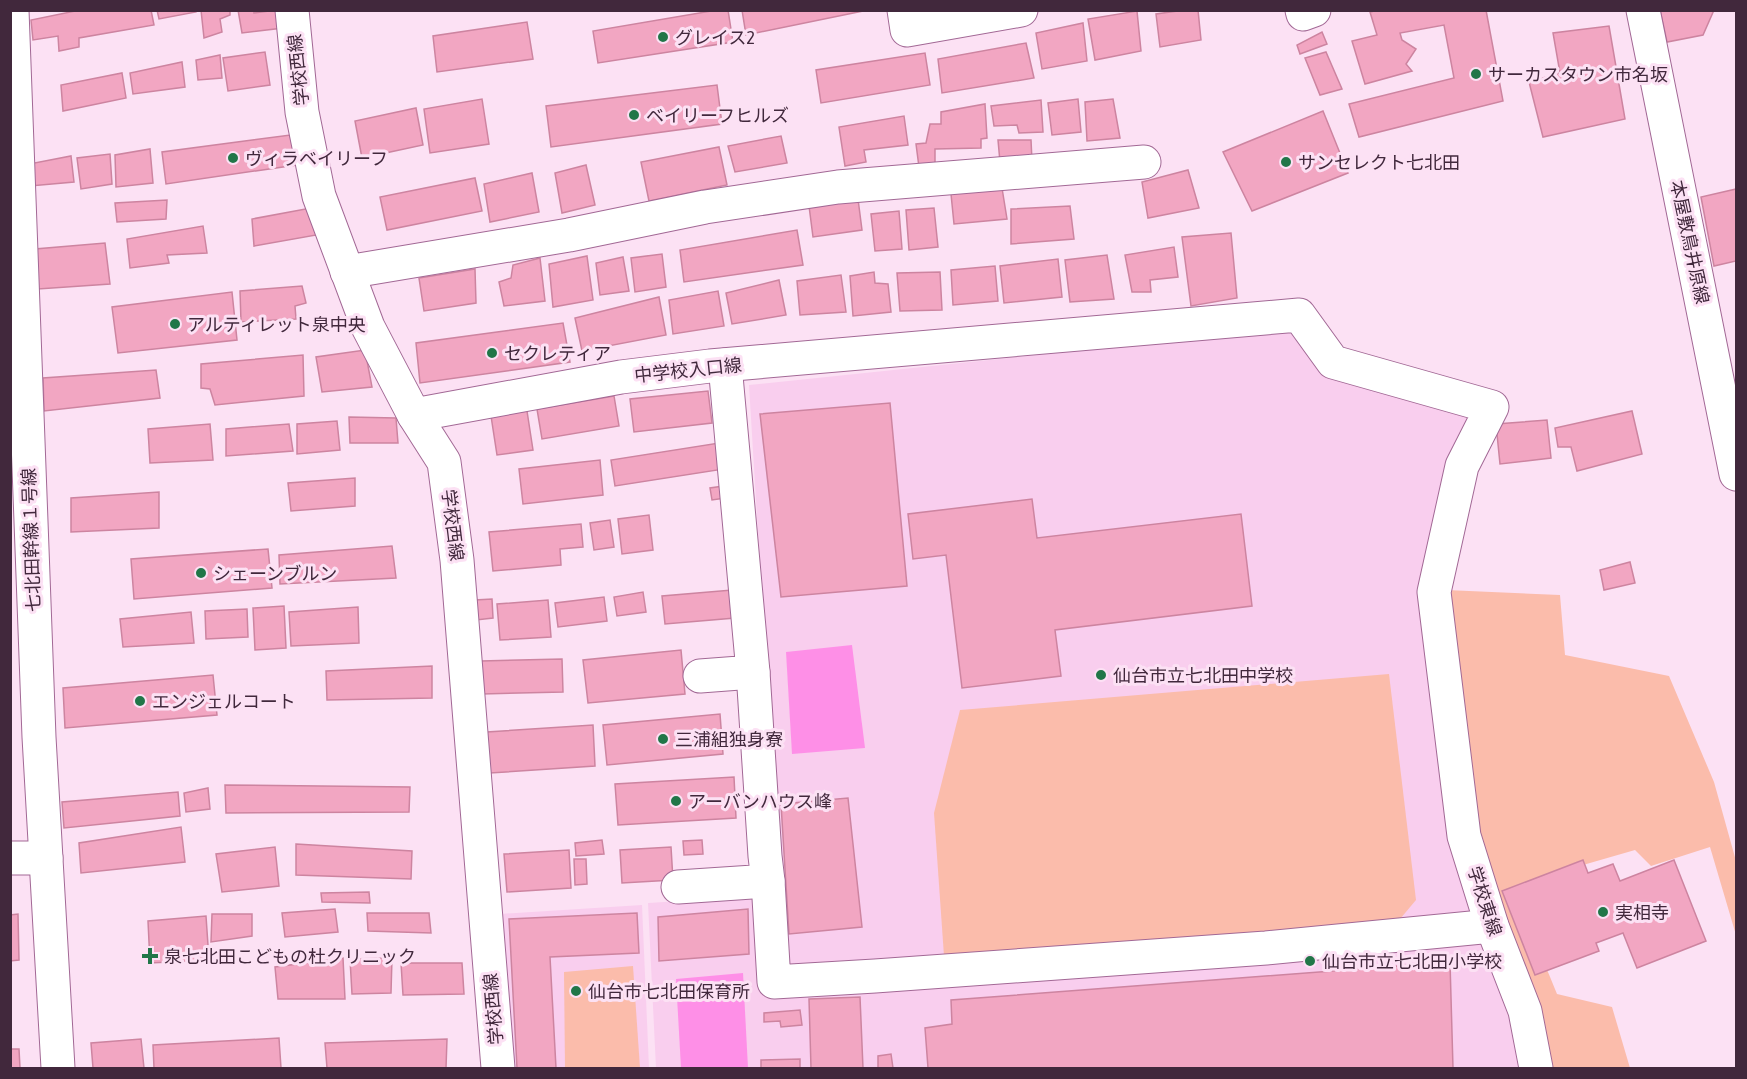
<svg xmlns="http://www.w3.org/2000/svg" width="1747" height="1079" font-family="'Asap Condensed','Noto Sans JP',sans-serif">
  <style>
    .built { fill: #f9ceee }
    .green { fill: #fbbcab }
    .water { fill: #fe8fe7 }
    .building { fill: #f2a6c2; stroke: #cd84a0; stroke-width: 1.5 }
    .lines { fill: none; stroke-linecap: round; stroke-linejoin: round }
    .minor-casing { stroke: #a26895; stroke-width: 35 }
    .minor { stroke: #fff; stroke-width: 33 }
    .poi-dot { fill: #217648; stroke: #fce1f4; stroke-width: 2 }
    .labels { text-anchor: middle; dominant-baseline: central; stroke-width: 6; stroke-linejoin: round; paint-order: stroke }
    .poi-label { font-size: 18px; fill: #41283c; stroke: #fce1f4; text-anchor: start }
    .street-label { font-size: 18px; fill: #41283c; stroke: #fce1f4 }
  </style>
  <rect width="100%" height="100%" fill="#fce1f4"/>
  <!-- built -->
  <g class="built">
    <polygon points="1299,328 1480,414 1440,518 1482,927 785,979 749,385"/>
    <polygon points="763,896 770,987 1484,935 1515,1018 1524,1068 656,1068 648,903"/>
    <polygon points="642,905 649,1068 511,1068 500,914"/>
  </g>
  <!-- green -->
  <g class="green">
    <polygon points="1446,590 1560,595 1565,655 1669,676 1714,782 1736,861 1736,935 1710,847 1651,866 1635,850 1583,865 1516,894 1557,994 1612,1007 1630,1068 1546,1068 1475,831"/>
    <polygon points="1389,674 1416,900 1395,925 944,956 934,813 960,710"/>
    <polygon points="633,966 640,1068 565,1068 564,972"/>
  </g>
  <!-- water -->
  <g class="water">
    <polygon points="852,645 865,748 792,754 786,652"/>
    <polygon points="743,973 748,1068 681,1068 676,979"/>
  </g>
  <!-- building -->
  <g class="building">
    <polygon points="80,10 151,10 154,25 79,38 79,47 59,51 58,36 33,40 31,20"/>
    <polygon points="157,10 196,10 196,12 159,19"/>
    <polygon points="201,10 230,10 230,15 220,19 222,32 204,38"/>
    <polygon points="238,10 254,10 254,13 277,10 283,28 242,33"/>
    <polygon points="717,10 728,10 733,42 598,63 593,31"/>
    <polygon points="742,10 868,10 746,35"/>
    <polygon points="1185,10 1198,10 1201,40 1160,47 1156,14"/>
    <polygon points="1379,10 1486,10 1503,101 1359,137 1349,104 1454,78 1444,25 1400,33 1402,40 1416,49 1406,64 1412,71 1365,84 1352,41 1377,35 1370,12"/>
    <polygon points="1660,10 1714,10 1703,35 1667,42"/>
    <polygon points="1137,11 1141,51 1095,60 1088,19"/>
    <polygon points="527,22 533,59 437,72 433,36"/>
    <polygon points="1083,23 1087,61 1042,69 1036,33"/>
    <polygon points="1609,26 1625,119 1543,137 1529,82 1560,73 1553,33"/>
    <polygon points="1322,32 1327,44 1300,54 1297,45"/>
    <polygon points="1026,43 1034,78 942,93 938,59"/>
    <polygon points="265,52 270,85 228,91 223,58"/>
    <polygon points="1326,52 1342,89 1320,95 1305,58"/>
    <polygon points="925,53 930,85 821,103 816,70"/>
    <polygon points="220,55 222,78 198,80 196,60"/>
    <polygon points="182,62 185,87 133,94 130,73"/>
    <polygon points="122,73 126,98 63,111 61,85"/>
    <polygon points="717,85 722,124 551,147 546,106"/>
    <polygon points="482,99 489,144 430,153 424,109"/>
    <polygon points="1078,99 1081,132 1052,135 1048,103"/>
    <polygon points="1113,99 1120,138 1087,141 1085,102"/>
    <polygon points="1041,100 1043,132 1019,133 1017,125 994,126 991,106"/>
    <polygon points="985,104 987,138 981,139 981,148 935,149 935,163 919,167 916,144 926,143 930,124 941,124 941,112"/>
    <polygon points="416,108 423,145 362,158 355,121"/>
    <polygon points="1323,111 1348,173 1252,211 1223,152"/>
    <polygon points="904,116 908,145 864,150 866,162 845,166 839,127"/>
    <polygon points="298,134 303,164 166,184 162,152"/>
    <polygon points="781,136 787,163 735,172 728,146"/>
    <polygon points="998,140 1031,140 1032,161 1000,162"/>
    <polygon points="719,147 727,185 649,201 641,162"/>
    <polygon points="150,149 153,183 116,187 115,155"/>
    <polygon points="110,154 112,184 81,189 77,158"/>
    <polygon points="71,156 74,182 30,186 29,164"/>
    <polygon points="586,165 595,205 562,213 555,173"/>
    <polygon points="1188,170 1199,208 1148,218 1142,182"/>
    <polygon points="532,173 539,212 490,222 484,184"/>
    <polygon points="475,178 482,211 387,230 380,197"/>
    <polygon points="1002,188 1007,219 954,224 951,194"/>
    <polygon points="1736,189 1736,261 1714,266 1701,197"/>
    <polygon points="858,199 862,230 813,237 809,206"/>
    <polygon points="167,200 166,219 117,222 115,203"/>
    <polygon points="1070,206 1074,239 1011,244 1011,209"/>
    <polygon points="316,207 322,234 254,246 252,219"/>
    <polygon points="934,208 938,247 909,250 906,210"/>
    <polygon points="899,211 902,249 875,251 871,214"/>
    <polygon points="203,226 207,253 167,255 169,263 130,268 127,239"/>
    <polygon points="797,230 803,265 684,282 680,250"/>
    <polygon points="1231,233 1237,298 1191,306 1182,237"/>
    <polygon points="105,243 110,284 38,289 35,249"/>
    <polygon points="1174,247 1178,277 1150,280 1151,292 1132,292 1125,255"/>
    <polygon points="662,254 666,287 635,292 631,258"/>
    <polygon points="1107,255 1114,299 1070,302 1065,260"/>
    <polygon points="587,256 593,300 553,307 549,264"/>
    <polygon points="623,257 629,291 600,295 596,263"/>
    <polygon points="540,258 545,301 504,306 499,282 511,278 513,265"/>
    <polygon points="1058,259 1062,297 1004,303 1000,266"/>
    <polygon points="995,266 998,301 953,305 951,270"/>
    <polygon points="475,269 476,303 424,311 419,278"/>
    <polygon points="874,272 875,283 888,284 891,312 853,316 850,276"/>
    <polygon points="940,272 942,310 900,311 897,273"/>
    <polygon points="841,275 846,312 800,315 797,281"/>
    <polygon points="779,280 786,315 732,324 726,293"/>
    <polygon points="302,286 306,303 295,306 296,319 241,322 240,291"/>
    <polygon points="718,291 724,326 673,334 669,300"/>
    <polygon points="232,292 237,340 118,353 112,307"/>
    <polygon points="659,297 666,335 582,351 575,318"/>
    <polygon points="563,323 570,362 420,383 416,343"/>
    <polygon points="365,350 372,387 322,392 316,357"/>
    <polygon points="303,355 304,396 215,405 210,389 201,388 201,364"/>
    <polygon points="156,370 160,398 44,411 43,378"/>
    <polygon points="708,391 712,423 634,432 630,399"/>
    <polygon points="614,396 619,426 542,439 537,409"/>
    <polygon points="890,403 907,586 781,597 760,414"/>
    <polygon points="527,411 533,450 497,455 491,416"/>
    <polygon points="1632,411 1642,454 1577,471 1571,447 1558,447 1555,428"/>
    <polygon points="349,417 396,418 398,443 350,443"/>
    <polygon points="1547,420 1551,458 1500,464 1496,424"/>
    <polygon points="337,421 340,450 297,454 297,424"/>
    <polygon points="210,424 213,460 150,463 148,429"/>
    <polygon points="289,424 293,451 226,456 226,429"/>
    <polygon points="719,443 724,469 615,486 611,460"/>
    <polygon points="600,460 603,495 523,504 519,469"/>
    <polygon points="355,478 355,506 291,511 288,483"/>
    <polygon points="730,485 732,497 712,500 710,488"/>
    <polygon points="159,492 159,528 71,532 71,498"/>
    <polygon points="1032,499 1037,538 1241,514 1252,606 1055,630 1061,676 962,688 946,555 913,559 908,514"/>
    <polygon points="649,515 653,550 622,554 618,519"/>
    <polygon points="610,520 614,547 594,550 590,523"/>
    <polygon points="581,524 583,547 560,549 561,565 493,571 489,532"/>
    <polygon points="392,546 396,578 280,584 279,555"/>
    <polygon points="268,549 272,588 134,599 131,559"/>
    <polygon points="1630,562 1635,583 1604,590 1600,570"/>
    <polygon points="732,590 735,618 665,624 662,596"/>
    <polygon points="643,592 646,612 617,616 614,597"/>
    <polygon points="604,597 607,621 558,627 555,603"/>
    <polygon points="492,599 493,618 476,620 475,600"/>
    <polygon points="548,600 551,637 500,640 497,604"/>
    <polygon points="284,606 286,648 255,650 253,608"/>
    <polygon points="358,607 359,643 291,646 289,612"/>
    <polygon points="247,609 248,637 206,639 205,611"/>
    <polygon points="191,612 194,643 123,647 120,619"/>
    <polygon points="681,650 685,694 588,703 583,660"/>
    <polygon points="562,659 563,692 482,694 481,661"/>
    <polygon points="432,666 432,698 327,700 326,671"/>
    <polygon points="213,675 217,715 65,728 63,688"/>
    <polygon points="720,714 723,754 607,765 603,725"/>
    <polygon points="593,725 595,766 490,773 487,732"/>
    <polygon points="734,777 736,818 618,825 615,784"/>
    <polygon points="225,785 410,787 409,812 226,813"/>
    <polygon points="208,788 210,809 186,812 184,793"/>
    <polygon points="178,792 180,816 64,828 62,802"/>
    <polygon points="848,798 862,927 789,934 781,804"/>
    <polygon points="181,827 185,862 81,873 79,843"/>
    <polygon points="602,840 604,854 576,856 575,843"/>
    <polygon points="702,840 703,854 684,855 683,841"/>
    <polygon points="296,844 412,851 411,879 296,875"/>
    <polygon points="275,847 279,886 222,892 216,854"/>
    <polygon points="671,847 673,880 622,883 620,850"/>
    <polygon points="569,850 571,888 507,892 504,854"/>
    <polygon points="574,859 586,859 587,884 575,885"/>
    <polygon points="1583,860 1588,873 1613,864 1620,881 1674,860 1706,941 1637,968 1623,933 1596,943 1599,951 1535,975 1502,891"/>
    <polygon points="369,892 370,903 322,902 321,893"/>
    <polygon points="335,909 338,932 285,937 282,913"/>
    <polygon points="748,909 749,954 659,961 658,917"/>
    <polygon points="367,913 429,913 431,933 368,931"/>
    <polygon points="637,913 639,953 550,957 556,1068 517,1068 509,919"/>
    <polygon points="18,914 19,960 10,961 10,915"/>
    <polygon points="212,914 252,914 252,936 211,942"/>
    <polygon points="206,916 209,960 150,963 148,921"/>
    <polygon points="343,958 345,999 278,999 275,967"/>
    <polygon points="392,958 391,993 352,994 350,959"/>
    <polygon points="1450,962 1453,1068 928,1068 925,1028 952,1024 951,1000"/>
    <polygon points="401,963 462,963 464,994 403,995"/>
    <polygon points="860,997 863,1068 811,1068 809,999"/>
    <polygon points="800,1010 802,1025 781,1027 780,1021 764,1022 764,1013"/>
    <polygon points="279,1038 281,1068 154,1068 153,1045"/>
    <polygon points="141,1039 144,1068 93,1068 91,1043"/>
    <polygon points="447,1039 446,1068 327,1068 325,1043"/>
    <polygon points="10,1049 19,1049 20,1068 10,1068"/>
    <polygon points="891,1054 893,1068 878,1068 878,1056"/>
    <polygon points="800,1059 800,1068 761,1068 761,1060"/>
  </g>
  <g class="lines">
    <defs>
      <g id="minor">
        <polyline points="12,10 39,737 58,1068"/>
        <polyline points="292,10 302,112 319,196 368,327 414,415 444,462 457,560 498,1068"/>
        <polyline points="904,10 907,30 1021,10"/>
        <polyline points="1302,10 1303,14 1314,10"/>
        <polyline points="1643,10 1736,474"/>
        <polyline points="347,272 569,235 705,207 838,187 1144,162"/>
        <polyline points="414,415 621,377 710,366 1299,315 1333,362 1492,407 1462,466 1434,592 1464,836 1492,926 1525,1011 1536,1068"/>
        <polyline points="700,676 753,672 725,365"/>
        <polyline points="10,858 46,858"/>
        <polyline points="768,881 774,982 875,976 1266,948 1492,926"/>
        <polyline points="678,887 768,881 765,856 753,672"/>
      </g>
    </defs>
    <!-- minor casing -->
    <use href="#minor" class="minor-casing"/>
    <!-- minor -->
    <use href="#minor" class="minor"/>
  </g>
  <!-- markers -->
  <g class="poi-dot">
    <circle cx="663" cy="37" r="6"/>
    <circle cx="1476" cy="74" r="6"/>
    <circle cx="634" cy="115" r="6"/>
    <circle cx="233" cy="158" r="6"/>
    <circle cx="1286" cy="162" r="6"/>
    <circle cx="175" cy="324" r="6"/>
    <circle cx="492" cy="353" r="6"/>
    <circle cx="201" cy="573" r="6"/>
    <circle cx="1101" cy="675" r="6"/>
    <circle cx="140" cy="701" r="6"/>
    <circle cx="663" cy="739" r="6"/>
    <circle cx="676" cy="801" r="6"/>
    <circle cx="1603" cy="912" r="6"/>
    <path d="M147 947h6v6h6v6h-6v6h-6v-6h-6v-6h6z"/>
    <circle cx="1310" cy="961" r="6"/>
    <circle cx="576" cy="991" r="6"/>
  </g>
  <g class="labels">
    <!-- poi labels -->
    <g class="poi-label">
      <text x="675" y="37">グレイス2</text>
      <text x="1488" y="74">サーカスタウン市名坂</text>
      <text x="646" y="115">ベイリーフヒルズ</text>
      <text x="245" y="158">ヴィラベイリーフ</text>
      <text x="1298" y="162">サンセレクト七北田</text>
      <text x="187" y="324">アルティレット泉中央</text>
      <text x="504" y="353">セクレティア</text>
      <text x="213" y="573">シェーンブルン</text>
      <text x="1113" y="675">仙台市立七北田中学校</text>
      <text x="152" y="701">エンジェルコート</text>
      <text x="675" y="739">三浦組独身寮</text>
      <text x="688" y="801">アーバンハウス峰</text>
      <text x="1615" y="912">実相寺</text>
      <text x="164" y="956">泉七北田こどもの杜クリニック</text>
      <text x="1322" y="961">仙台市立七北田小学校</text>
      <text x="588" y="991">仙台市七北田保育所</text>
    </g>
    <!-- street labels -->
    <g class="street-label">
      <text transform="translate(298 70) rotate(-96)">学校西線</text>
      <text transform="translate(1690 242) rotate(78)">本屋敷鳥井原線</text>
      <text transform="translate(688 370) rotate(-6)">中学校入口線</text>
      <text transform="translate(453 525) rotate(83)">学校西線</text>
      <text transform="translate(31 540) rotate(-92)">七北田幹線１号線</text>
      <text transform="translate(1485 901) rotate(72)">学校東線</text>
      <text transform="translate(493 1009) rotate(-95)">学校西線</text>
    </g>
  </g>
  <!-- border -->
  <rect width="1747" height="1079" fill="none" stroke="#41283c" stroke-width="24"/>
</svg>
